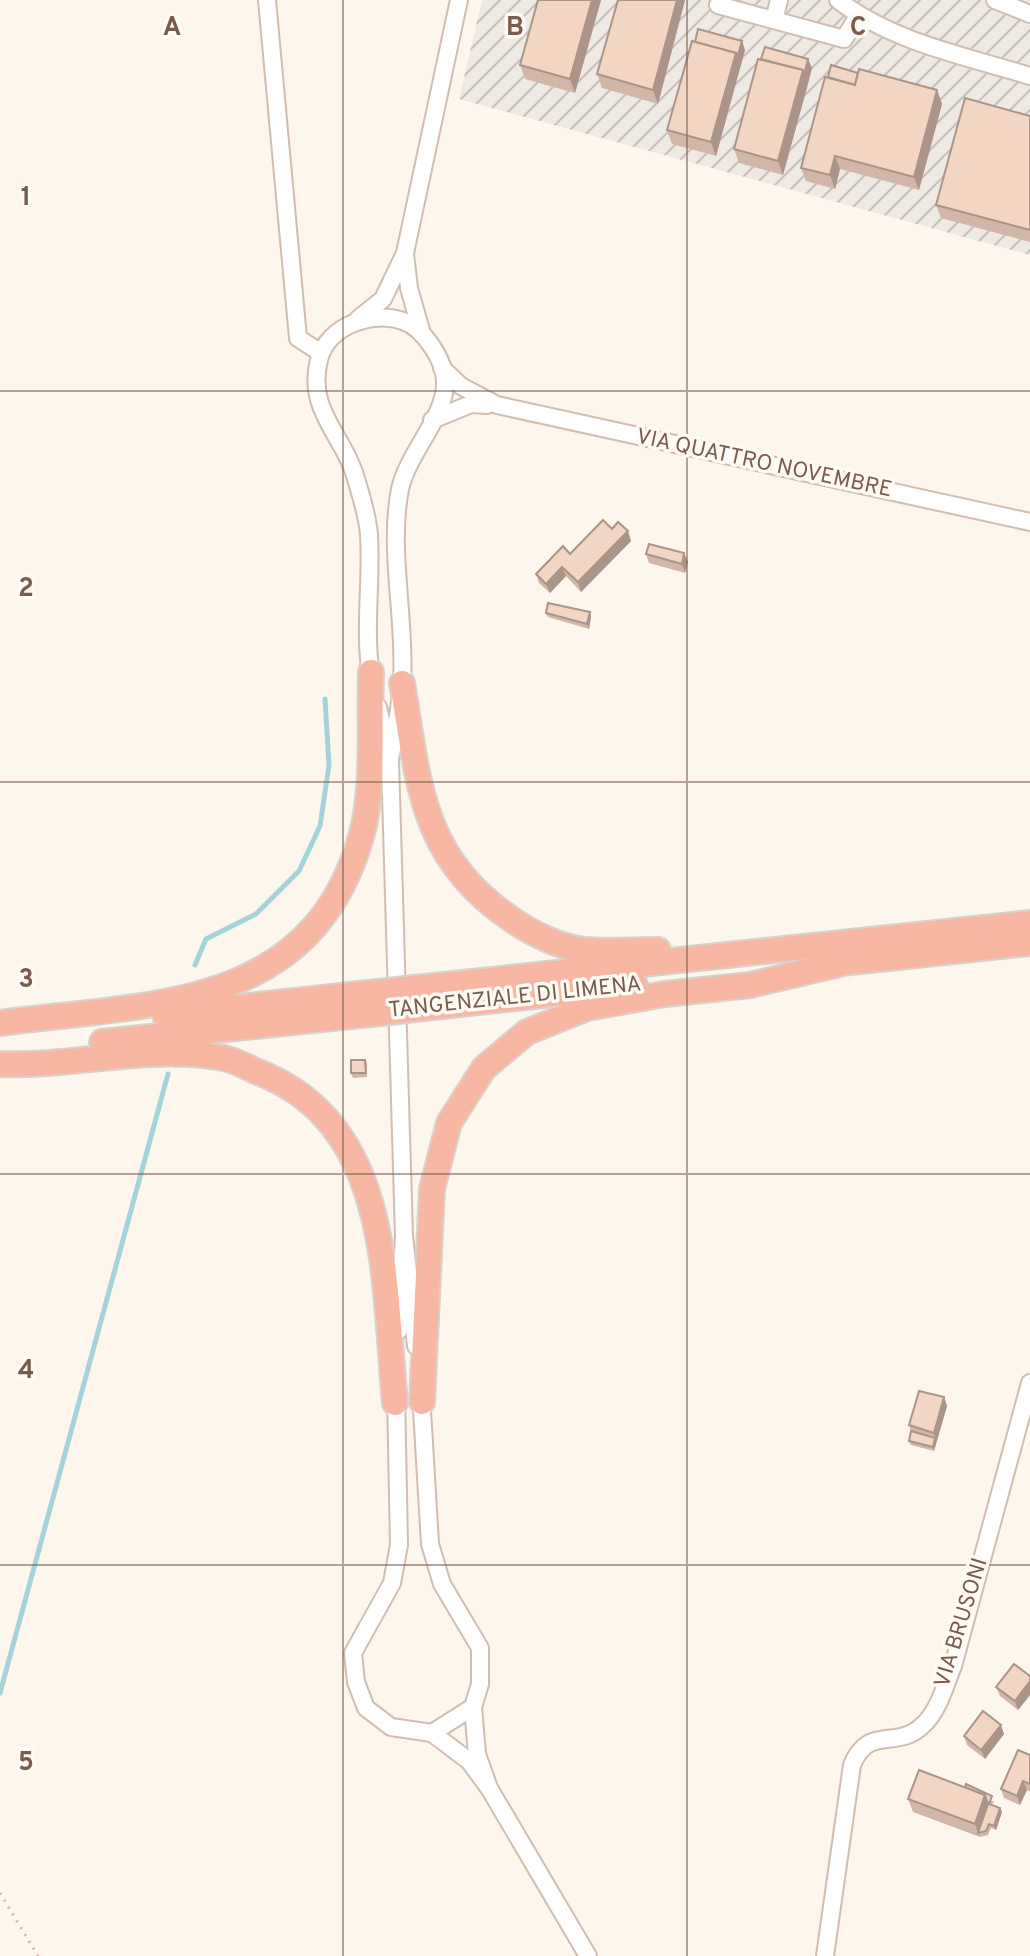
<svg xmlns="http://www.w3.org/2000/svg" width="1030" height="1956" font-family="Overpass,sans-serif">
  <style>
    .industrial { fill: url(#industrial-furrows) }
    .lines { fill: none; stroke-linecap: round; stroke-linejoin: round }
    .stream { stroke: #a5d3da; stroke-width: 5 }
    .minor-casing { stroke: #d1beb0; stroke-width: 20 }
    .highway-casing { stroke: #dad1cd; stroke-width: 28 }
    .path { stroke: #d9b8a5; stroke-width: 3; stroke-dasharray: 2 6; stroke-linecap: butt }
    .minor { stroke: #fff; stroke-width: 16 }
    .highway { stroke: #f7b7a3; stroke-width: 24 }
    .highway-bridge-casing { stroke: #dad1cd; stroke-width: 28; stroke-linecap: butt }
    .highway-bridge { stroke: #f7b7a3; stroke-width: 24 }
    .wall { fill: #d1b7a8 }
    .shaded-wall { fill: #aa9588 }
    .building { fill: #f3d5c3; stroke: #aa9588; stroke-width: 2 }
    .grid { fill: none; stroke: #7a5c4d; stroke-width: 2; stroke-opacity: 0.55 }
    .labels { text-anchor: middle; dominant-baseline: central; stroke-width: 7; stroke-linejoin: round; paint-order: stroke }
    .street-label { font-size: 22px; fill: #7a5c4d; stroke: #fffaf3 }
    .grid-label { font-size: 26px; text-anchor: middle; font-weight: bold; fill: #7a5c4d; stroke: #fffaf3; stroke-width: 7; stroke-linejoin: round; paint-order: stroke }
  </style>
  <defs>
    <pattern id="industrial-furrows" width="10" height="10" patternUnits="userSpaceOnUse" patternTransform="scale(2)"><rect width="10" height="10" fill="#efe9e4"/><path d="M-1 1l2-2M0 10L10 0M9 11l2-2" fill="none" stroke="#c7c0bb"/></pattern>
  </defs>
  <rect width="100%" height="100%" fill="#fdf6ec"/>
  <!-- industrial -->
  <polygon class="industrial" points="482,0 1030,0 1030,255 459,99"/>
  <g class="lines">
    <!-- stream -->
    <g class="stream">
      <polyline points="195,965 206,939 256,914 299,871 320,826 329,765 325,699"/>
      <polyline points="0,1693 168,1074"/>
    </g>
    <defs>
      <g id="minor">
        <polyline points="267,0 298,338 321,353"/>
        <path d="M838,0c54,42 127,56 192,76"/>
        <polyline points="995,0 1030,14"/>
        <polyline points="718,5 844,39 858,16"/>
        <polyline points="774,20 779,0"/>
        <polyline points="405,254 409,288 422,334"/>
        <polyline points="358,319 383,299 405,253 459,0"/>
        <polyline points="442,368 461,386 497,405 1030,522"/>
        <polyline points="432,420 471,404 487,405"/>
        <path d="M372,681c-9,-46 0,-98 -3,-146 -1,-17 -7,-36 -12,-53 -12,-47 -51,-70 -38,-122 8,-34 53,-50 84,-39 21,7 43,41 42,63 0,33 -37,69 -45,105 -12,62 6,130 2,193 -1,26 -8,52 -12,78"/>
        <polyline points="378,707 390,760 404,1236 399,1330"/>
        <polyline points="404,1236 416,1346"/>
        <polyline points="396,1394 399,1545 392,1583 353,1653 356,1682 366,1708 391,1727 432,1733 473,1707 480,1684 480,1648 442,1584 430,1544 421,1393"/>
        <polyline points="432,1733 469,1761 489,1788 477,1754 473,1707"/>
        <polyline points="489,1788 588,1956"/>
        <path d="M825,1956l27,-191c17,-42 45,-13 72,-41 15,-14 21,-39 29,-58l77,-283"/>
      </g>
      <g id="highway">
        <path d="M402,683c17,100 18,174 109,236 20,14 48,28 73,31 24,2 50,0 74,0"/>
        <polyline points="823,965 1030,943"/>
        <polyline points="415,988 1030,923"/>
        <polyline points="415,1009 635,985"/>
        <polyline points="165,1015 378,992"/>
        <path d="M0,1023c150,-20 311,-11 361,-186 14,-48 8,-115 10,-165"/>
        <polyline points="102,1042 380,1013"/>
        <path d="M0,1064c74,3 150,-20 224,-6 12,3 23,9 34,14 135,52 125,210 137,331"/>
        <polyline points="422,1402 432,1189 449,1123 484,1068 527,1032 587,1008 665,994 750,985 839,964"/>
      </g>
    </defs>
    <!-- minor casing -->
    <use href="#minor" class="minor-casing"/>
    <!-- highway casing -->
    <use href="#highway" class="highway-casing"/>
    <!-- path -->
    <polyline class="path" points="0,1893 38,1956"/>
    <!-- minor -->
    <use href="#minor" class="minor"/>
    <!-- highway -->
    <use href="#highway" class="highway"/>
    <defs>
      <g id="highway-bridge">
        <polyline points="378,992 415,988"/>
        <polyline points="380,1013 415,1009"/>
      </g>
    </defs>
    <!-- highway-bridge casing -->
    <use href="#highway-bridge" class="highway-bridge-casing"/>
    <!-- highway-bridge -->
    <use href="#highway-bridge" class="highway-bridge"/>
  </g>
  <!-- wall -->
  <g class="wall">
    <polygon points="601,0 575,93 525,79 520,65"/>
    <polygon points="685,0 658,104 602,88 597,74"/>
    <polygon points="745,50 716,156 672,144 667,130"/>
    <polygon points="761,59 812,68 783,175 739,163 734,149"/>
    <polygon points="858,73 937,90 942,104 919,190 840,169 835,189 806,181 801,168 828,77"/>
    <polygon points="1030,116 1030,242 941,218 936,205"/>
    <polygon points="612,529 631,541 581,592 566,576 550,593 539,583 536,574"/>
    <polygon points="684,553 688,562 685,573 649,563 646,554"/>
    <polygon points="590,612 591,617 589,629 548,617 546,613"/>
    <polygon points="365,1060 367,1064 367,1077 353,1078 351,1073"/>
    <polygon points="944,1397 947,1406 934,1451 911,1445 909,1441 911,1432 909,1425"/>
    <polygon points="1030,1676 1030,1695 1018,1710 1000,1696 996,1687"/>
    <polygon points="1004,1734 985,1759 967,1745 964,1736"/>
    <polygon points="1030,1755 1030,1792 1027,1790 1020,1805 1004,1798 1001,1789"/>
    <polygon points="908,1799 994,1801 992,1805 1000,1808 1002,1812 996,1830 991,1828 988,1835 980,1837 913,1812"/>
  </g>
  <!-- shaded-wall -->
  <g class="shaded-wall">
    <polygon points="592,0 601,0 575,93 570,79"/>
    <polygon points="677,0 685,0 658,104 653,90"/>
    <polygon points="742,41 745,50 716,156 711,142 736,53"/>
    <polygon points="808,59 812,68 808,84 804,75"/>
    <polygon points="803,70 808,84 783,175 778,161"/>
    <polygon points="937,90 942,104 919,190 914,177"/>
    <polygon points="835,156 840,169 835,189 830,175"/>
    <polygon points="628,531 631,541 581,592 578,582"/>
    <polygon points="684,553 688,562 685,573 682,564"/>
    <polygon points="562,567 566,576 550,593 546,584"/>
    <polygon points="590,612 591,617 589,629 587,624"/>
    <polygon points="944,1397 947,1406 934,1451 933,1447 935,1438 934,1433"/>
    <polygon points="1030,1681 1030,1695 1018,1710 1015,1701"/>
    <polygon points="1001,1725 1004,1734 985,1759 981,1750"/>
    <polygon points="1023,1781 1027,1790 1020,1805 1017,1796"/>
    <polygon points="985,1795 990,1809 978,1833 975,1824"/>
    <polygon points="1000,1808 1002,1812 996,1830 994,1826"/>
  </g>
  <!-- building -->
  <g class="building">
    <polygon points="538,0 592,0 570,79 520,65"/>
    <polygon points="618,0 677,0 653,90 597,74"/>
    <polygon points="698,29 742,41 737,58 736,53 695,42"/>
    <polygon points="692,41 736,53 711,142 667,130"/>
    <polygon points="765,47 808,59 804,75 803,70 761,59"/>
    <polygon points="758,59 803,70 778,161 734,149"/>
    <polygon points="831,65 858,73 855,85 828,77"/>
    <polygon points="859,69 937,90 914,177 835,156 830,175 801,168 825,77 855,85"/>
    <polygon points="965,98 1030,116 1030,230 936,205"/>
    <polygon points="603,520 612,529 618,522 628,531 578,582 562,567 546,584 536,574 563,546 570,554"/>
    <polygon points="649,544 684,553 682,564 646,554"/>
    <polygon points="548,603 590,612 587,624 546,613"/>
    <polygon points="351,1060 365,1060 366,1073 351,1073"/>
    <polygon points="919,1391 944,1397 934,1433 909,1425"/>
    <polygon points="911,1431 935,1438 933,1447 909,1441"/>
    <polygon points="1014,1664 1030,1676 1030,1681 1015,1701 996,1687"/>
    <polygon points="983,1711 1001,1725 981,1750 964,1736"/>
    <polygon points="1018,1750 1030,1755 1030,1784 1023,1781 1017,1796 1001,1789"/>
    <polygon points="919,1770 985,1795 975,1824 908,1799"/>
    <polygon points="966,1784 992,1796 989,1804 1000,1808 994,1826 989,1824 986,1831 978,1833 988,1804 985,1795 965,1787"/>
  </g>
  <!-- grid -->
  <path class="grid" d="M343,0v1956M687,0v1956M0,391h1030M0,782h1030M0,1174h1030M0,1565h1030"/>
  <g class="labels">
    <!-- street labels -->
    <g class="street-label">
      <text transform="translate(764 464) rotate(12)">VIA QUATTRO NOVEMBRE</text>
      <text transform="translate(515 998) rotate(-6)">TANGENZIALE DI LIMENA</text>
      <text transform="translate(962 1623) rotate(-73)">VIA BRUSONI</text>
    </g>
  </g>
  <g class="grid-label">
    <text x="172" y="35">A</text>
    <text x="515" y="35">B</text>
    <text x="858" y="35">C</text>
    <text x="26" y="205">1</text>
    <text x="26" y="596">2</text>
    <text x="26" y="987">3</text>
    <text x="26" y="1378">4</text>
    <text x="26" y="1770">5</text>
  </g>
</svg>
